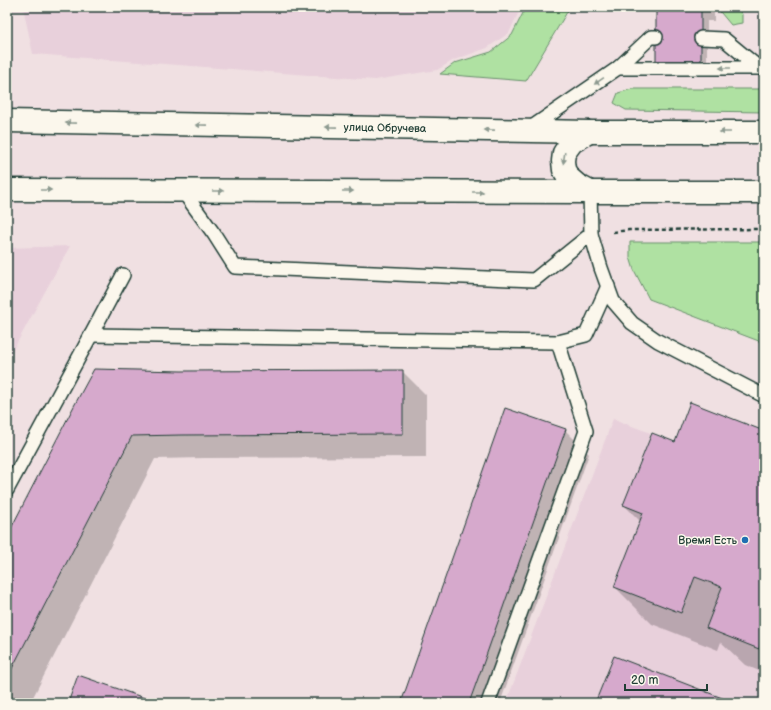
<svg xmlns="http://www.w3.org/2000/svg" width="771" height="710" font-family="'Balsamiq Sans',sans-serif">
  <style>
    .built { fill: #e8d0db }
    .green { fill: #afe1a2; stroke: #678f6b }
    .shadow { fill: #0003 }
    .building { fill: #d6a9cc; stroke: #1f3d34 }
    .lines { fill: none; stroke-linecap: round; stroke-linejoin: round }
    .service-casing { stroke: #1f3d34; stroke-width: 16 }
    .minor-casing { stroke: #1f3d34; stroke-width: 25 }
    .secondary-casing { stroke: #1f3d34; stroke-width: 25 }
    .path { stroke: #1f3d34; stroke-width: 2.5; stroke-dasharray: 4 3; stroke-linecap: butt }
    .service { stroke: #fbf7ec; stroke-width: 13 }
    .minor { stroke: #fbf7ec; stroke-width: 22 }
    .secondary { stroke: #fbf7ec; stroke-width: 22 }
    .oneway { fill: #8d9a90 }
    .poi-dot { fill: #1f6fb2; stroke: #fbf7ec; stroke-width: 1.5 }
    .labels { text-anchor: middle; dominant-baseline: central; stroke-width: 3; stroke-linejoin: round; paint-order: stroke }
    .street-label { font-size: 11px; fill: #1f3d34; stroke: #fbf7ec }
    .poi-label { font-size: 11px; fill: #1f3d34; stroke: #fbf7ec; text-anchor: end }
  </style>
  <rect width="100%" height="100%" fill="#f0e0e2"/>
  <filter id="ink" filterUnits="userSpaceOnUse"><feTurbulence type="fractalNoise" baseFrequency=".025" numOctaves="2"/><feDisplacementMap in="SourceGraphic" scale="8" xChannelSelector="R" yChannelSelector="G"/><feConvolveMatrix kernelMatrix="1 2 1 2 8 2 1 2 1" color-interpolation-filters="sRGB"/></filter>
  <g filter="url(#ink)">
    <!-- built -->
    <g class="built">
      <polygon points="23,7 521,7 509,33 487,48 454,60 437,70 375,80 33,54"/>
      <polygon points="70,246 7,361 7,248"/>
      <polygon points="690,402 764,431 764,703 506,703 613,419 675,442"/>
    </g>
    <!-- green -->
    <g class="green">
      <polygon points="526,7 570,7 526,81 440,74 455,63 491,52 512,35"/>
      <polygon points="716,7 735,7 742,14 742,23 731,25"/>
      <polygon points="632,89 764,89 764,112 626,110 614,103 618,93"/>
      <polygon points="630,242 764,242 764,343 649,299 634,270 630,257"/>
    </g>
    <!-- shadow -->
    <g class="shadow">
      <polygon points="657,7 714,7 714,21 707,21 707,68 664,68"/>
      <polygon points="402,371 426,395 426,457 205,458 155,459 30,703 7,703 7,538 181,372"/>
      <polygon points="565,430 589,454 500,703 402,703"/>
      <polygon points="764,432 764,673 745,665 721,642 718,650 652,624 615,587 641,522 624,505 675,444"/>
    </g>
    <!-- building -->
    <g class="building">
      <rect x="656" y="7" width="45" height="2"/>
      <rect x="656" y="9" width="45" height="53"/>
      <polygon points="94,369 181,371 403,370 403,434 181,435 132,436 7,678 7,536 74,406"/>
      <polygon points="690,402 764,431 764,635 759,649 706,628 722,587 695,577 681,613 614,587 643,513 623,505 652,433 675,442"/>
      <polygon points="505,408 566,429 481,670 469,703 401,703"/>
      <polygon points="614,656 735,703 595,703"/>
      <polygon points="78,675 133,694 159,703 68,703"/>
    </g>
    <g class="lines">
      <defs>
        <g id="service">
          <polyline points="701,38 724,39 759,68"/>
          <polyline points="618,68 651,37 656,37"/>
          <polyline points="529,129 618,68 764,68"/>
          <polyline points="182,190 214,234 235,267 534,280 591,234"/>
          <polyline points="590,192 591,234 601,268 613,301 632,323 658,341 764,396"/>
          <polyline points="91,335 558,342"/>
          <polyline points="7,490 91,335 123,275"/>
          <polyline points="488,703 586,431 558,342 586,335 608,286"/>
        </g>
        <polyline id="minor" points="589,132 572,142 564,153 563,161 564,170 569,178 577,185 590,192"/>
        <g id="secondary">
          <polyline points="7,121 589,132 764,132"/>
          <polyline points="7,190 590,192 764,192"/>
        </g>
      </defs>
      <!-- service casing -->
      <use href="#service" class="service-casing"/>
      <!-- minor casing -->
      <use href="#minor" class="minor-casing"/>
      <!-- secondary casing -->
      <use href="#secondary" class="secondary-casing"/>
      <!-- path -->
      <polyline class="path" points="613,232 629,230 764,229"/>
      <!-- service -->
      <use href="#service" class="service"/>
      <!-- minor -->
      <use href="#minor" class="minor"/>
      <!-- secondary -->
      <use href="#secondary" class="secondary"/>
    </g>
    <!-- one-way arrows -->
    <defs><path id="oneway-solid" d="M-6-.8H1V-3.2L6.5 0L1 3.2V.8H-6Z"/></defs>
    <g class="oneway">
      <use href="#oneway-solid" transform="translate(725 68) rotate(-180)"/>
      <use href="#oneway-solid" transform="translate(599 81) rotate(145)"/>
      <use href="#oneway-solid" transform="translate(71 123) rotate(-179)"/>
      <use href="#oneway-solid" transform="translate(201 125) rotate(-179)"/>
      <use href="#oneway-solid" transform="translate(331 127) rotate(-179)"/>
      <use href="#oneway-solid" transform="translate(489 130) rotate(-179)"/>
      <use href="#oneway-solid" transform="translate(725 132) rotate(-180)"/>
      <use href="#oneway-solid" transform="translate(564 158) rotate(98)"/>
      <use href="#oneway-solid" transform="translate(46 190)"/>
      <use href="#oneway-solid" transform="translate(218 191)"/>
      <use href="#oneway-solid" transform="translate(348 191)"/>
      <use href="#oneway-solid" transform="translate(478 192)"/>
    </g>
  </g>
  <!-- markers -->
  <circle class="poi-dot" cx="745" cy="540" r="4"/>
  <g class="labels">
    <!-- street labels -->
    <g class="street-label">
      <text transform="translate(385 128) rotate(1)">улица Обручева</text>
    </g>
    <!-- poi labels -->
    <g class="poi-label">
      <text x="737" y="540">Время Есть</text>
    </g>
  </g>
  <!-- margin -->
  <rect width="771" height="710" fill="none" stroke="#fbf7ec" stroke-width="24"/>
  <rect x="12" y="12" width="747" height="686" fill="none" stroke="#1f3d34" stroke-width="1.5" filter="url(#ink)"/>
  <!-- scale -->
  <path d="M625 684v6h82v-6" fill="none" stroke="#1f3d34" stroke-width="2"/>
  <text x="631" y="684" font-size="12" fill="#1f3d34" stroke="#fbf7ec" stroke-width="3" paint-order="stroke">20 m</text>
</svg>
